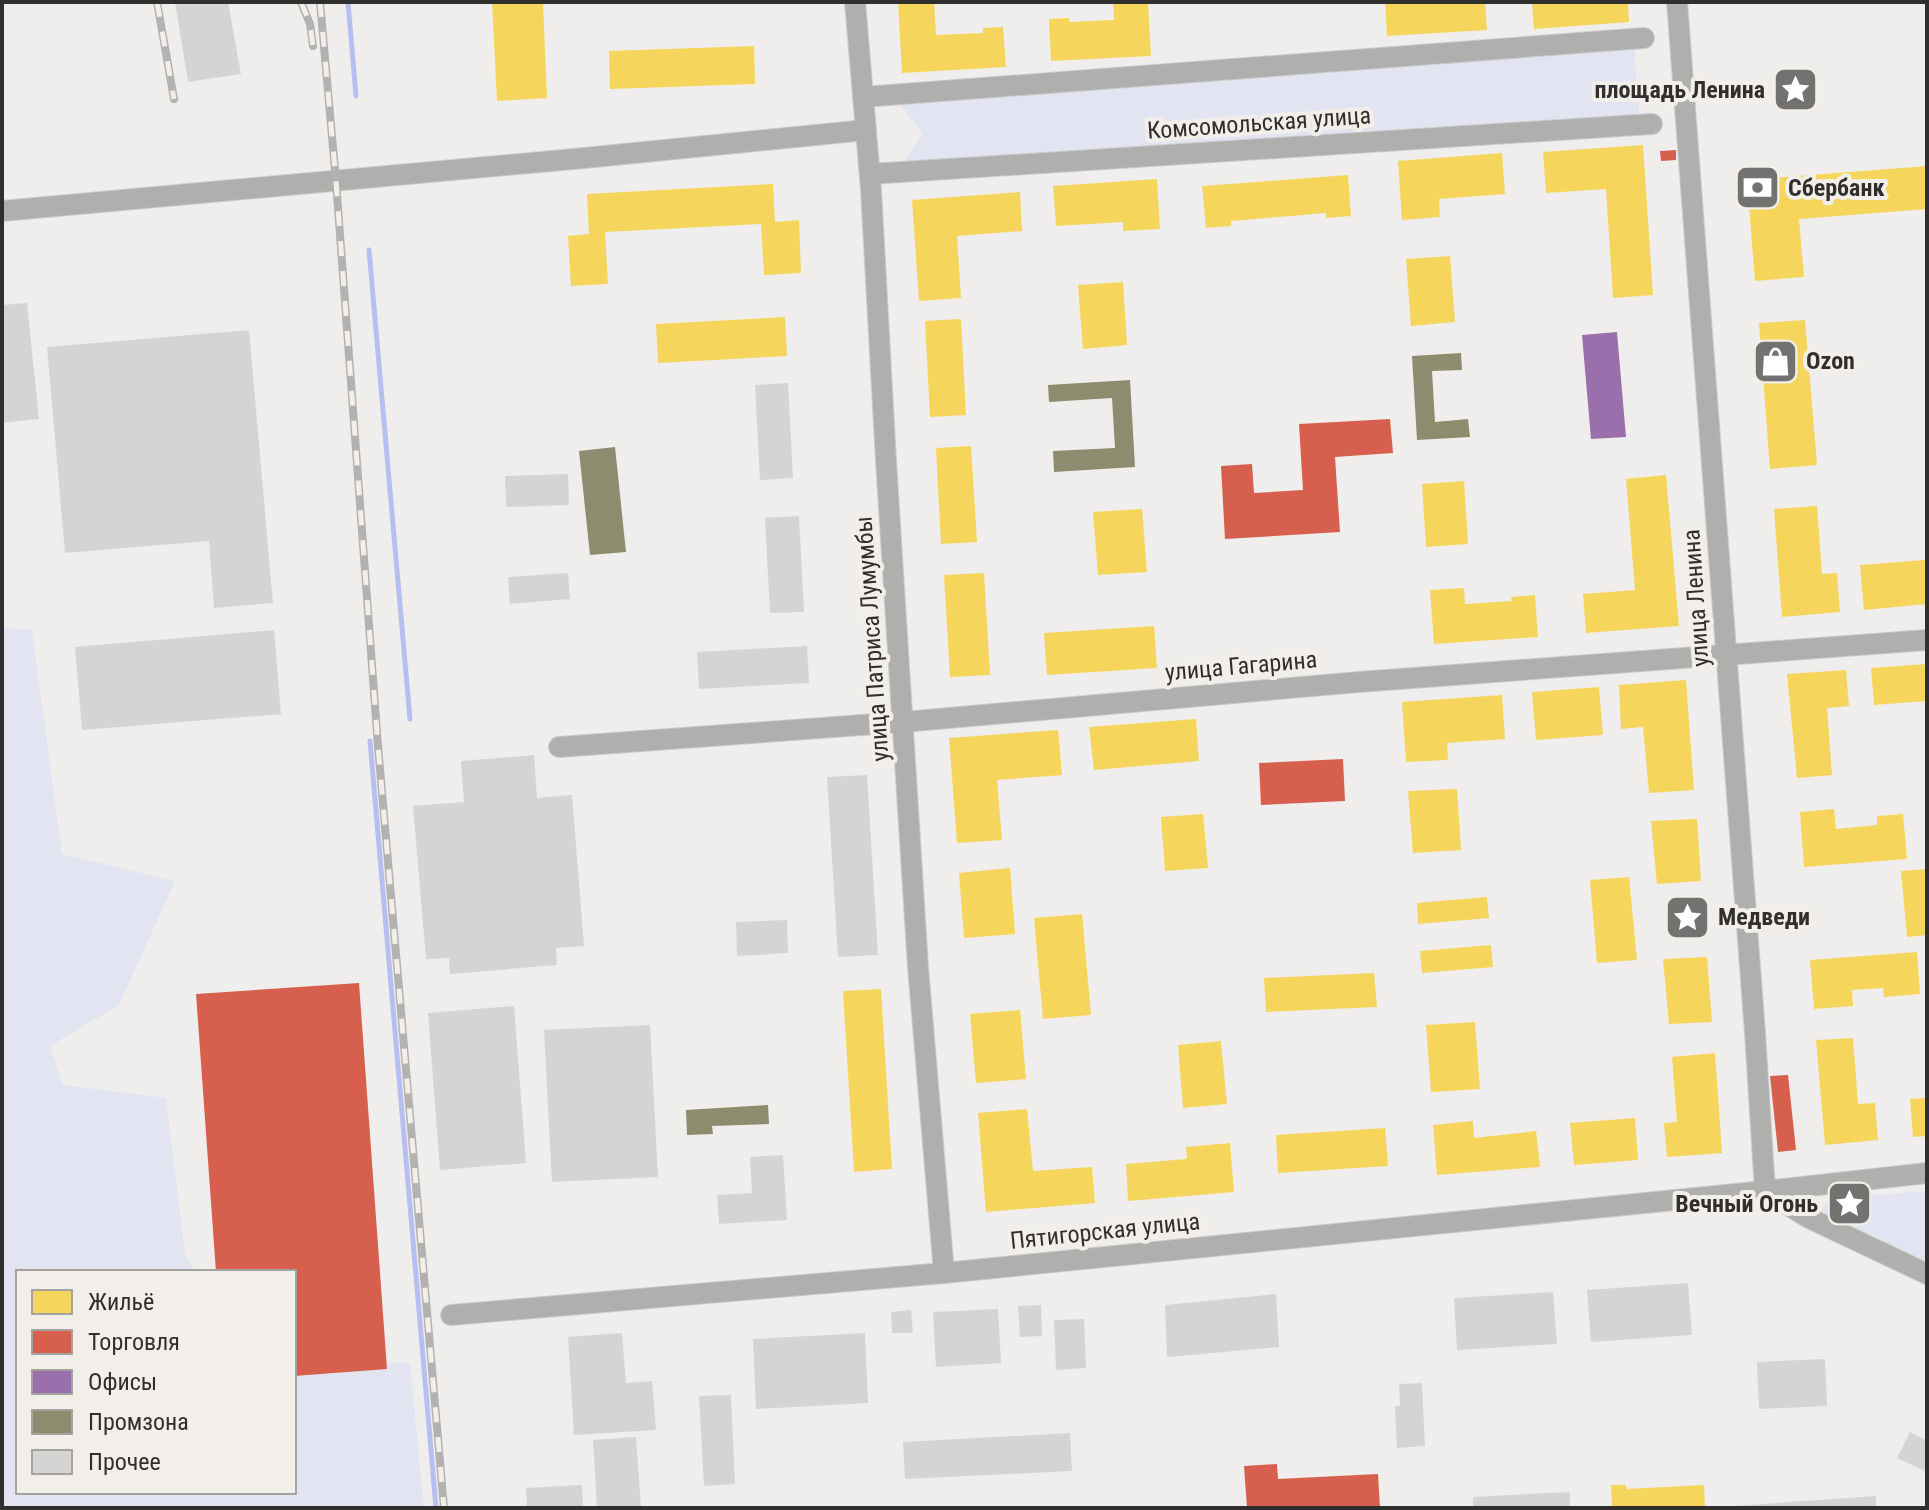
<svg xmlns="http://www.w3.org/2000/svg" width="1929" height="1510" font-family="'Roboto Condensed',sans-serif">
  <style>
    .green { fill: #e2e4f2 }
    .homes { fill: #f6d55c }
    .shops { fill: #d6604d }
    .offices { fill: #9970ab }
    .industry { fill: #8c8c6e }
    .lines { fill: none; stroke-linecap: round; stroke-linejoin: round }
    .stream { stroke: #b7bff1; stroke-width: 5 }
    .building { fill: #d6d4d3 }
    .minor-casing { stroke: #cdccca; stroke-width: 22 }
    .minor { stroke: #afafae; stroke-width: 20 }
    .rail-casing { stroke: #b4b2b1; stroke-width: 8 }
    .rail { stroke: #f2efea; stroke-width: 5; stroke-dasharray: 15; stroke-linecap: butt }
    .labels { text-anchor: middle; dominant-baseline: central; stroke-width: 8; stroke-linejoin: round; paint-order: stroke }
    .poi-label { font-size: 24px; font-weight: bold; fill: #302f2d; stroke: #f2efea; text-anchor: start }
    .street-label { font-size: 24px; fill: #302f2d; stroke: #f2efea }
  </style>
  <rect width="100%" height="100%" fill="#f0eeec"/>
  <!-- green -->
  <g class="green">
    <polygon points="1634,46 1639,114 903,162 923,133 898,103"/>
    <polygon points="2,628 32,630 62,854 175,881 119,1005 50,1046 63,1085 166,1098 185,1252 194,1272 18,1272 18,1492 294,1492 294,1362 410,1363 424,1508 2,1508"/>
    <polygon points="1927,1191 1927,1263 1819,1214 1828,1199"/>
  </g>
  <!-- homes -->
  <g class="homes">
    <polygon points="492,2 543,2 547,98 497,101"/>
    <polygon points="898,2 934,2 936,35 983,33 983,28 1003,27 1006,67 902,73"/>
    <polygon points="1113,2 1148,2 1151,56 1051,61 1049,19 1069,18 1069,22 1114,20"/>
    <polygon points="1385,2 1485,2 1487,30 1387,36"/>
    <polygon points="1532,2 1628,2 1629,22 1534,29"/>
    <polygon points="754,46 755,84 610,89 609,51"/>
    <polygon points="1643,145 1653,295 1613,298 1606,189 1546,193 1543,152"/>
    <polygon points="1502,153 1505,194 1439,199 1440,217 1402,220 1398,161"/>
    <polygon points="1927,166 1927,209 1799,219 1804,277 1755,281 1747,180"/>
    <polygon points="1348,175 1351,216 1326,218 1326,213 1231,221 1231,226 1206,228 1202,186"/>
    <polygon points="1157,179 1160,229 1123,231 1123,222 1056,226 1053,186"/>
    <polygon points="773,184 775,222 799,220 801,273 764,275 761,224 605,232 608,284 571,286 568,236 589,234 587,194"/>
    <polygon points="1020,192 1022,231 957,236 961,298 919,301 912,200"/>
    <polygon points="1450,256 1455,322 1411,326 1406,259"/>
    <polygon points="1123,282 1127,345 1083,349 1078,285"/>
    <polygon points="785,317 787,356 658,363 656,324"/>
    <polygon points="961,319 966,415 930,417 925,321"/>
    <polygon points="1805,320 1817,465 1770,469 1759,323"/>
    <polygon points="971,446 977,542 941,544 936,448"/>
    <polygon points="1666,475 1679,626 1586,633 1583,594 1635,590 1626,479"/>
    <polygon points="1464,481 1468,544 1426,547 1422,484"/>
    <polygon points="1817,506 1822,574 1837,573 1840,612 1782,617 1774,509"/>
    <polygon points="1142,509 1147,572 1098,575 1093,512"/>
    <polygon points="1925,560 1927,604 1864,610 1860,565"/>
    <polygon points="984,573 990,675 950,677 944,575"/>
    <polygon points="1464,588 1465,604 1512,601 1511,597 1535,595 1538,637 1434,644 1430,590"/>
    <polygon points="1154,626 1157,668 1047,675 1044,633"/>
    <polygon points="1927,664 1927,701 1874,705 1871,668"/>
    <polygon points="1846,670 1849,706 1827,708 1832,775 1797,778 1787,674"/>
    <polygon points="1686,680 1694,790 1649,793 1643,727 1621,729 1619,685"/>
    <polygon points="1599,687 1603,735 1536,740 1532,692"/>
    <polygon points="1502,695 1505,739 1447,743 1448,760 1406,762 1402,702"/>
    <polygon points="1196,719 1199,761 1094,770 1089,727"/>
    <polygon points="1058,730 1062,775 997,780 1002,840 957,843 949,738"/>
    <polygon points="1457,789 1461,850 1413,853 1408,791"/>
    <polygon points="1834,809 1836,829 1877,825 1877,816 1903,814 1907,859 1804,867 1800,812"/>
    <polygon points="1203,814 1208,868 1165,871 1161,817"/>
    <polygon points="1697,819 1701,881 1657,884 1651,821"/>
    <polygon points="1010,868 1015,934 964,938 959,873"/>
    <polygon points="1927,869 1927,935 1907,937 1901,871"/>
    <polygon points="1629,877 1637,960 1597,963 1590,880"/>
    <polygon points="1487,897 1489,918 1418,924 1417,903"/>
    <polygon points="1082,914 1091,1015 1043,1019 1034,918"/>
    <polygon points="1491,945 1493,967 1422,973 1420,951"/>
    <polygon points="1917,952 1920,994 1884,997 1883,988 1852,990 1853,1006 1814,1009 1810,960"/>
    <polygon points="1707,957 1712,1022 1669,1024 1663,959"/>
    <polygon points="1374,973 1377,1007 1266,1012 1264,978"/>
    <polygon points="881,989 892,1169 854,1172 843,991"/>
    <polygon points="1020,1010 1026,1079 976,1083 970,1014"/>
    <polygon points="1475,1022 1480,1089 1431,1092 1426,1025"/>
    <polygon points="1853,1038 1858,1104 1875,1103 1878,1140 1825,1145 1816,1040"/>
    <polygon points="1221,1041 1227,1104 1183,1108 1178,1045"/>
    <polygon points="1715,1053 1722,1153 1667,1157 1664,1123 1677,1122 1672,1057"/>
    <polygon points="1927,1098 1927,1136 1913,1137 1910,1099"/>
    <polygon points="1027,1109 1033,1171 1092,1167 1095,1203 986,1212 978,1113"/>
    <polygon points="1635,1118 1638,1160 1574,1165 1570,1123"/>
    <polygon points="1473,1121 1474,1138 1536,1131 1540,1167 1437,1175 1433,1125"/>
    <polygon points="1385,1128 1388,1166 1278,1173 1276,1135"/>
    <polygon points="1230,1143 1234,1192 1128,1201 1126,1164 1187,1159 1186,1147"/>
    <polygon points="1611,1485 1626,1485 1626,1489 1704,1485 1705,1508 1612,1508"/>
  </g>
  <!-- shops -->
  <g class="shops">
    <polygon points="1676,150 1676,160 1661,161 1660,151"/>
    <polygon points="1390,419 1393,453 1335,457 1340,532 1225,539 1221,466 1252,464 1254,493 1303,490 1299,424"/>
    <polygon points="1343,759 1345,801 1261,805 1259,763"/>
    <polygon points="359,983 387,1369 294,1376 294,1272 216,1272 196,994"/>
    <polygon points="1788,1075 1796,1150 1778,1152 1770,1076"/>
    <polygon points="1277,1464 1278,1479 1378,1474 1380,1508 1247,1508 1244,1466"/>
  </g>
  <!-- offices -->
  <polygon class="offices" points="1617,332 1626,437 1591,439 1582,335"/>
  <!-- industry -->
  <g class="industry">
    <polygon points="1461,353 1462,370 1432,371 1435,422 1468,419 1470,437 1417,440 1412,356"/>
    <polygon points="1130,380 1135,467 1054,472 1053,451 1115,448 1112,398 1049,402 1048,385"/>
    <polygon points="615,447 626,552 590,555 579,451"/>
    <polygon points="768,1105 769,1124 712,1126 713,1134 687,1135 686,1110"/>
  </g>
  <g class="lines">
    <!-- stream -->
    <g class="stream">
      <polyline points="348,2 356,96"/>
      <polyline points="369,250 410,719"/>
      <polyline points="370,741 436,1508"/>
    </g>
  </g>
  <!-- building -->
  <g class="building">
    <polygon points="175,2 228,2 241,74 188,82"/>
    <polygon points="27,303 39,419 2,423 2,305"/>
    <polygon points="249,330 273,603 214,608 209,541 65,553 47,347"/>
    <polygon points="788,383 793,478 760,480 755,385"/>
    <polygon points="568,474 569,505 506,507 505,476"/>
    <polygon points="799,516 804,612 770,613 765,518"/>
    <polygon points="568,573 570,599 510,604 508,577"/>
    <polygon points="274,630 281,714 82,730 75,647"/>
    <polygon points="807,646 809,683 699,689 697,652"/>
    <polygon points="534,755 537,798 572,795 584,946 556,948 557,965 450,974 449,958 426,959 413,806 464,802 461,761"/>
    <polygon points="867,775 878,955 838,957 827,777"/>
    <polygon points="787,920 788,953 737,956 736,922"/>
    <polygon points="514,1006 526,1163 440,1170 428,1013"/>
    <polygon points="650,1025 658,1177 552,1182 544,1030"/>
    <polygon points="783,1155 787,1220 719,1224 717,1195 752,1193 750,1157"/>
    <polygon points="1688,1283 1692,1335 1591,1342 1587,1290"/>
    <polygon points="1553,1292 1557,1344 1457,1350 1454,1298"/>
    <polygon points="1276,1294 1279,1347 1167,1357 1165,1305"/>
    <polygon points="1041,1305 1042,1336 1020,1337 1018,1306"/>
    <polygon points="998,1309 1001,1363 936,1367 933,1312"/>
    <polygon points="911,1310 913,1333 892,1333 891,1312"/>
    <polygon points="1084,1319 1086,1368 1056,1370 1054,1320"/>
    <polygon points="622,1333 626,1383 652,1381 656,1430 574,1435 568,1337"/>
    <polygon points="865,1333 868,1403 756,1409 753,1339"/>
    <polygon points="1825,1359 1827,1406 1759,1409 1757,1362"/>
    <polygon points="1422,1383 1425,1446 1397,1448 1395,1406 1400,1406 1399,1384"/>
    <polygon points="731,1395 735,1484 704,1486 699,1396"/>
    <polygon points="1910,1432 1927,1441 1927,1472 1897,1458"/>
    <polygon points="1070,1433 1072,1471 905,1479 903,1442"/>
    <polygon points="636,1437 641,1508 597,1508 593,1440"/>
    <polygon points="582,1485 583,1508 527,1508 526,1488"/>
    <polygon points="1570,1492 1570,1508 1473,1508 1473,1497"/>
    <polygon points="1876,1496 1876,1508 1733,1508 1733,1506"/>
  </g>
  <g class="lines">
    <defs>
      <g id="minor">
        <polyline points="855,2 871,190 886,461 918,967 944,1273"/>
        <polyline points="1677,2 1755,1033 1765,1191"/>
        <polyline points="863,97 1644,38"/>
        <polyline points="870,174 1652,124"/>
        <polyline points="2,211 574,159 866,130"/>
        <polyline points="559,747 903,722 1359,682 1927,640"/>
        <polyline points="1765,1191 1809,1218 1927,1274"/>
        <polyline points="451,1315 944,1273 1765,1191 1927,1173"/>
      </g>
    </defs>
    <!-- minor casing -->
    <use href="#minor" class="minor-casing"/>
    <!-- minor -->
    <use href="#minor" class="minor"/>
    <defs>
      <g id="rail">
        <polyline points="157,2 174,99"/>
        <polyline points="301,2 310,24 313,46"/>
        <polyline points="320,2 336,181 378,746 444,1508"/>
      </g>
    </defs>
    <!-- rail casing -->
    <use href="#rail" class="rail-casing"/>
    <!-- rail -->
    <use href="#rail" class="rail"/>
  </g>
  <!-- icons -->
  <defs>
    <symbol id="sight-square" viewBox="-11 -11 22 22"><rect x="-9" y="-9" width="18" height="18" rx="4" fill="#737270" stroke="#f2efea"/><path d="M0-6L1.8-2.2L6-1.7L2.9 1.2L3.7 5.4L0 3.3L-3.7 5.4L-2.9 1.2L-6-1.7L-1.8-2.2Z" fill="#fff"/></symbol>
    <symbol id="bank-square" viewBox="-11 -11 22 22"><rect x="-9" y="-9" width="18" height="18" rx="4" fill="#737270" stroke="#f2efea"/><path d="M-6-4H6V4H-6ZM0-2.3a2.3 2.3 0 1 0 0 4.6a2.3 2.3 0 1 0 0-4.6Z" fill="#fff"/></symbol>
    <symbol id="shop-square" viewBox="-11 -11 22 22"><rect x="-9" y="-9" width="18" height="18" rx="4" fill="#737270" stroke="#f2efea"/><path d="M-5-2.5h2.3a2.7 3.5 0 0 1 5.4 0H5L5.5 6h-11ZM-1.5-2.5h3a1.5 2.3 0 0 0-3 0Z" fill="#fff"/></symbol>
  </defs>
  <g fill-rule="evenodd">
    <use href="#sight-square" x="1770" y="64" width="51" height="51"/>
    <use href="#bank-square" x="1732" y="162" width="51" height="51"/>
    <use href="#shop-square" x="1750" y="336" width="51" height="51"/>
    <use href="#sight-square" x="1662" y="892" width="51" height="51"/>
    <use href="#sight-square" x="1824" y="1178" width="51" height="51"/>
  </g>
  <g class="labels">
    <!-- poi labels -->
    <g class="poi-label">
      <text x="1765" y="90" text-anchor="end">площадь Ленина</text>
      <text x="1788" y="188">Сбербанк</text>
      <text x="1806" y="361">Ozon</text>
      <text x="1718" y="917">Медведи</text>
      <text x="1818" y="1204" text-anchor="end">Вечный Огонь</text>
    </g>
    <!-- street labels -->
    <g class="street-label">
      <text transform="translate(1259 123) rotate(-4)">Комсомольская улица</text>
      <text transform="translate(1696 598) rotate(-94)">улица Ленина</text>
      <text transform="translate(872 639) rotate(-94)">улица Патриса Лумумбы</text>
      <text transform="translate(1241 666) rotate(-5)">улица Гагарина</text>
      <text transform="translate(1105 1231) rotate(-6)">Пятигорская улица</text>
    </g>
  </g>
  <!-- border -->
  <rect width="1929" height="1510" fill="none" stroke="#302f2d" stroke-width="8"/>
  <!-- legend -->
  <rect x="16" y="1270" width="280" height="224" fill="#f2efea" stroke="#a4a29e" stroke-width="2"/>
  <rect x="32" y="1290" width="40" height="24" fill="#f6d55c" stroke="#a4a29e" stroke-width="2"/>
  <text x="88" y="1310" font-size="24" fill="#302f2d">Жильё</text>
  <rect x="32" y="1330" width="40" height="24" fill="#d6604d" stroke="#a4a29e" stroke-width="2"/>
  <text x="88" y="1350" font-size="24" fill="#302f2d">Торговля</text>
  <rect x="32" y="1370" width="40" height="24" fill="#9970ab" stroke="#a4a29e" stroke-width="2"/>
  <text x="88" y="1390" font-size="24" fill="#302f2d">Офисы</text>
  <rect x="32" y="1410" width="40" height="24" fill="#8c8c6e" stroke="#a4a29e" stroke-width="2"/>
  <text x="88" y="1430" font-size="24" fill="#302f2d">Промзона</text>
  <rect x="32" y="1450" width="40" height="24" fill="#d6d4d3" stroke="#a4a29e" stroke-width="2"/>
  <text x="88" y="1470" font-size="24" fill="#302f2d">Прочее</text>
</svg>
